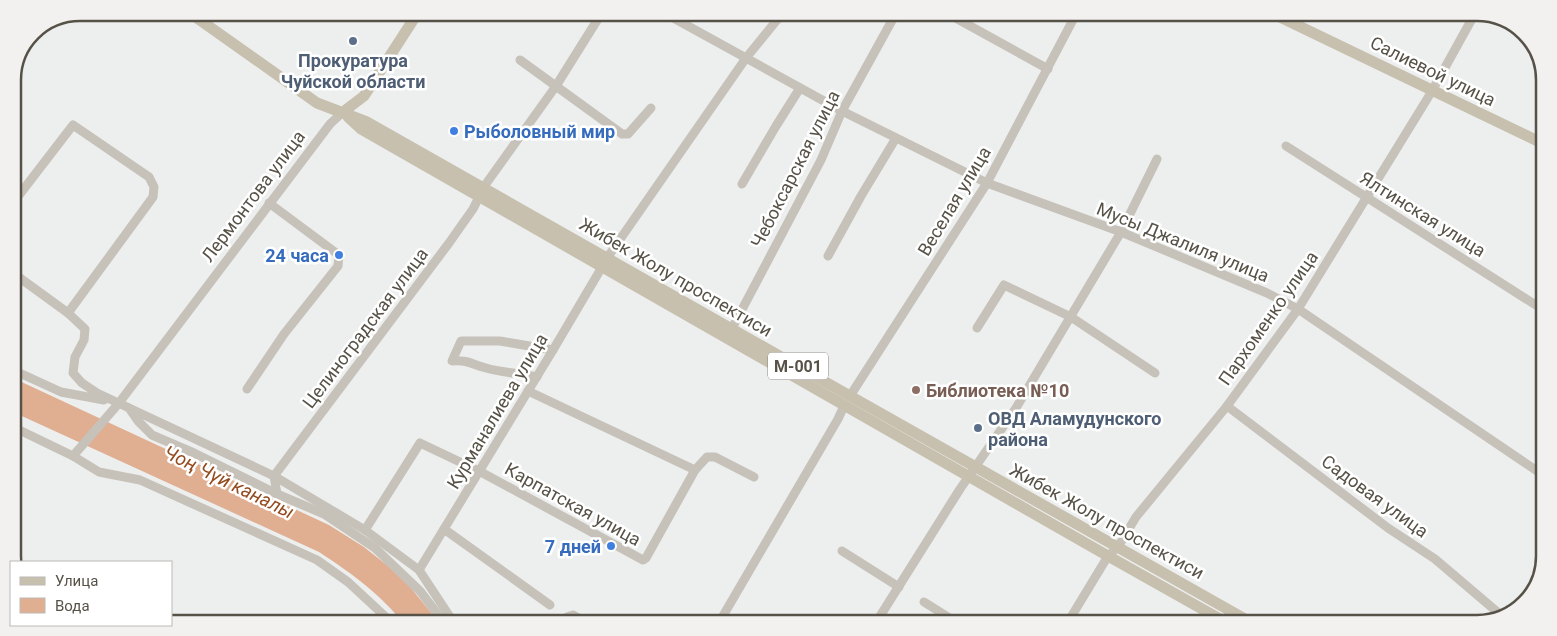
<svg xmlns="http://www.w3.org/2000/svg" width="1557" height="636" font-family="Roboto,sans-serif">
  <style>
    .water { fill: #e0af92 }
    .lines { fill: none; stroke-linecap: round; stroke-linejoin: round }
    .minor { stroke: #c7c2b9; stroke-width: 9 }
    .major { stroke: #c8c0af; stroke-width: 11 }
    .service-dot { fill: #5c6f8a; stroke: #fff; stroke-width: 2 }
    .shop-dot { fill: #3f7fe0; stroke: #fff; stroke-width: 2 }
    .education-dot { fill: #8d6e63; stroke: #fff; stroke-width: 2 }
    .labels { text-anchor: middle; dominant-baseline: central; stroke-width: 5; stroke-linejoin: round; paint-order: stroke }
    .shield { fill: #fff; stroke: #89867e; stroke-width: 1 }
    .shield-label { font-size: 16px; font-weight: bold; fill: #575247 }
    .service-label { font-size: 18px; font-weight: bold; fill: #4e5e75; stroke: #fff }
    .street-label { font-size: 18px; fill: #575247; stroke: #fff }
    .shop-label { font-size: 18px; font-weight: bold; fill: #366cbe; stroke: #fff; text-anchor: end }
    .education-label { font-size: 18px; font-weight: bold; fill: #785e54; stroke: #fff; text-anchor: start }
    .water-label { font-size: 19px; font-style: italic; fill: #944a1d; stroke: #fff }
    .rim { fill: none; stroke: #575247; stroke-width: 2.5 }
  </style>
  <rect width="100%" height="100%" fill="#edefef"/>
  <!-- water -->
  <path class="water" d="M13,378l316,147 35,22 38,30 35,43h-36c-25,-29 -50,-47 -82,-68l-306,-140z"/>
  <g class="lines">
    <!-- minor -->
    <g class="minor">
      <polyline points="668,15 842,111 987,183 1121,232 1267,293 1298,309 1540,473"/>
      <polyline points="952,16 1048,69"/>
      <polyline points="520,60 622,134 628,134 651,108"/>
      <polyline points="1286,146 1542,309"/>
      <polyline points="742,184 776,126 800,88"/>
      <polyline points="483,188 556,86 601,14"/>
      <polyline points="13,203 73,125 149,177 154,187 153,197 68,313"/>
      <polyline points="828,256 861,196 896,138"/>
      <polyline points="607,258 746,58 781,15"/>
      <polyline points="13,273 68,313 85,329 84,340 75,357 73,373 82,383 97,393 274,476 365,530 419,570 452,620"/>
      <polyline points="977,328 1004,285 1071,317 1155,373"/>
      <polyline points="729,334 821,160 842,111 895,15"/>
      <polyline points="13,370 61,392 104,400"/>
      <path d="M537,377c-17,-4 -34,-4 -51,-9 -15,-4 -17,-8 -34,-7l9,-20h39l53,9"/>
      <polyline points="247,389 284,334 338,266 339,255 269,203"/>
      <polyline points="528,391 695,470 707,457 715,457 754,477"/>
      <polyline points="850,396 987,183 1075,16"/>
      <polyline points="1227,406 1388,528 1435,559 1502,616"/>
      <polyline points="129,408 138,421 152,435 194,453 277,494 324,514 375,548 420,591 442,620"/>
      <polyline points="13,427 73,456 99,472 140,480 317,560 348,582 389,620"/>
      <polyline points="73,456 119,403 330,124 343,112"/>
      <polyline points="277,494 274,476 449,243 473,209 479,197"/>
      <polyline points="444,529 550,605"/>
      <polyline points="365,530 420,443 479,471 643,560 646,558 695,470"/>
      <polyline points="842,551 899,587"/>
      <polyline points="419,570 553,350 602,267"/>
      <polyline points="924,602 956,622"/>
      <polyline points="565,620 567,617 573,615 582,620"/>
      <polyline points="720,621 838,419 844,406"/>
      <polyline points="877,621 960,489 1016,408 1121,232 1157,159"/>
      <polyline points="1068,622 1108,556 1118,547 1136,517 1227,406 1298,309 1432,91 1473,17"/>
    </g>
    <!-- major -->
    <g class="major">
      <polyline points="190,13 317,103 367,122 850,396 1252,623"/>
      <polyline points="1280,17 1544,144"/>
      <polyline points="343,112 364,96 417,14"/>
      <polyline points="348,117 361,129 1108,556 1227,623"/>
    </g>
  </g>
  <!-- markers -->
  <g class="service-dot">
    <circle cx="353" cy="41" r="5"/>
    <circle cx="978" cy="428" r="5"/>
  </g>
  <g class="shop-dot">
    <circle cx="454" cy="131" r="5"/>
    <circle cx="339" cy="255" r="5"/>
    <circle cx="611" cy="546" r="5"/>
  </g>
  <circle class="education-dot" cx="916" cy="390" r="5"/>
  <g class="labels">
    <!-- shield labels -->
    <rect class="shield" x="768" y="352.5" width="60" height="27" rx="4"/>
    <g class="shield-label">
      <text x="798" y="366">М-001</text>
    </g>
    <!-- service labels -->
    <g class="service-label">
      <text x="353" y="60">Прокуратура<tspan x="353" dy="21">Чуйской области</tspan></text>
      <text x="988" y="418" text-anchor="start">ОВД Аламудунского<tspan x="988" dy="21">района</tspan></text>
    </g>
    <!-- street labels -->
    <g class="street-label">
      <text transform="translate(1433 71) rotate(26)">Салиевой улица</text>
      <text transform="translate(795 169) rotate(-63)">Чебоксарская улица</text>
      <text transform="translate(253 196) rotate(-53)">Лермонтова улица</text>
      <text transform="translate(954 201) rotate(-59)">Веселая улица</text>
      <text transform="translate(1423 214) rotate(32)">Ялтинская улица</text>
      <text transform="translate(1183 242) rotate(22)">Мусы Джалиля улица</text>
      <text transform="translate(676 277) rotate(30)">Жибек Жолу проспектиси</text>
      <text transform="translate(1268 318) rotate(-55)">Пархоменко улица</text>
      <text transform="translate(365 328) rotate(-53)">Целиноградская улица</text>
      <text transform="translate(497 411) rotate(-59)">Курманалиева улица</text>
      <text transform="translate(1375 496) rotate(36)">Садовая улица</text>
      <text transform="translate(573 504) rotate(29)">Карпатская улица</text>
      <text transform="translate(1107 521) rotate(29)">Жибек Жолу проспектиси</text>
    </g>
    <!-- shop labels -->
    <g class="shop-label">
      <text x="464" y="131" text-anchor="start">Рыболовный мир</text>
      <text x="329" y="255">24 часа</text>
      <text x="601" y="546">7 дней</text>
    </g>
    <!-- education labels -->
    <g class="education-label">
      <text x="926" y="390">Библиотека №10</text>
    </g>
    <!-- water labels -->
    <g class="water-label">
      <text transform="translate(229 482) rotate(26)">Чоң Чүй каналы</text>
    </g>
  </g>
  <!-- crop -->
  <path d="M0 0H1557V636H0ZM80 21H1477A59 59 0 0 1 1536 80V556A59 59 0 0 1 1477 615H80A59 59 0 0 1 21 556V80A59 59 0 0 1 80 21Z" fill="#f2f1f0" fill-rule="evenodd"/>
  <path class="rim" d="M80 21H1477A59 59 0 0 1 1536 80V556A59 59 0 0 1 1477 615H80A59 59 0 0 1 21 556V80A59 59 0 0 1 80 21Z"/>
  <!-- legend -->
  <rect x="10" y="561" width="162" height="65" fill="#ffffff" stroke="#bcbab5"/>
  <rect x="20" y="577" width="25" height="8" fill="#c8c0af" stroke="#bcbab5"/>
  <text x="55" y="586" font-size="15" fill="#575247">Улица</text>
  <rect x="20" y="598" width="25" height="15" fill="#e0af92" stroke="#bcbab5"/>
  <text x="55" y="611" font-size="15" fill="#575247">Вода</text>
</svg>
